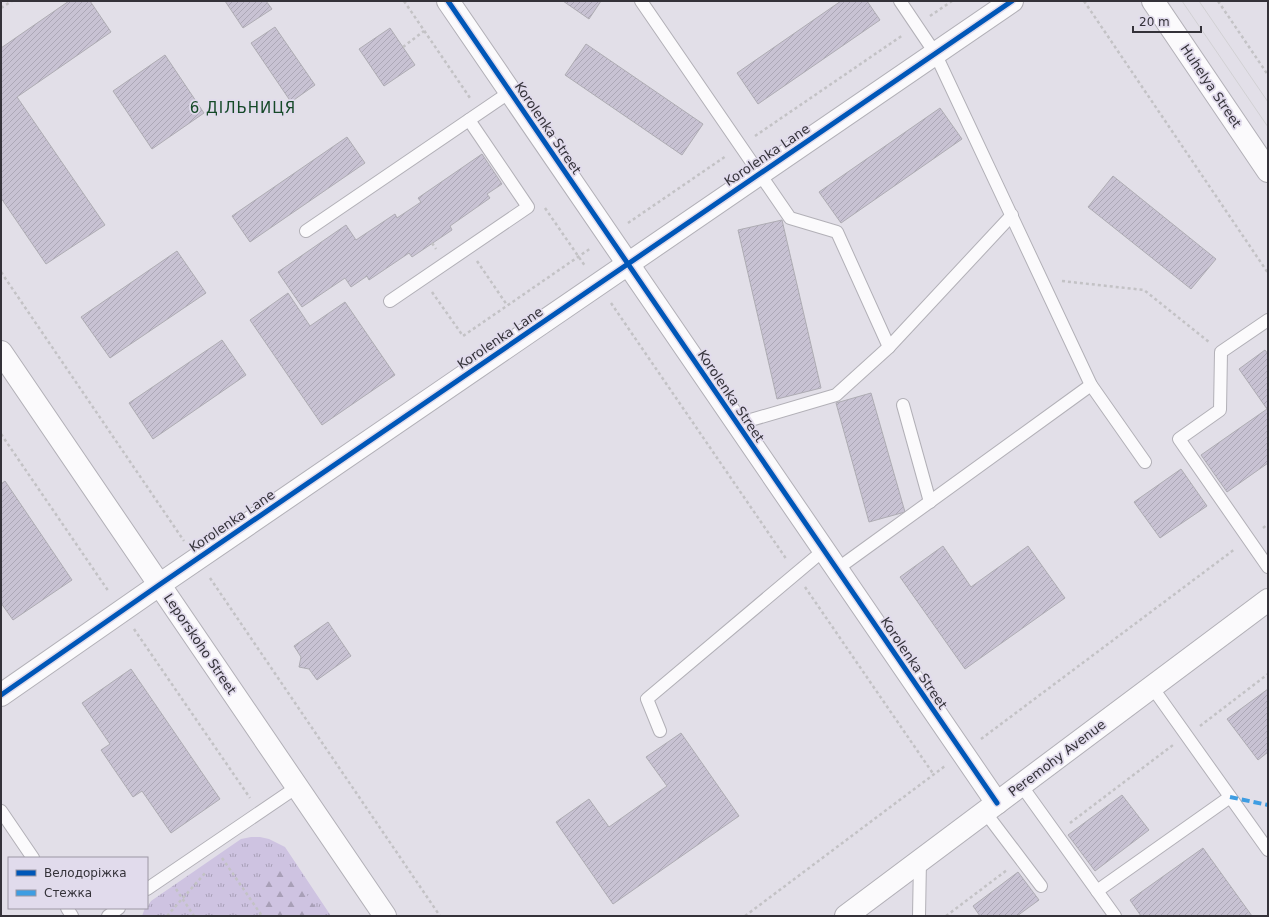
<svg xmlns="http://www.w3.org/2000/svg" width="1269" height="917" font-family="'DejaVu Sans',sans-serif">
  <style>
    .grass { fill: url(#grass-tufts) }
    .forest { fill: url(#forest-firs) }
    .building { fill: url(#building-hatch); stroke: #aeacb3 }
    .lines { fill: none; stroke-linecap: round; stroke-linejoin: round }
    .lane-casing { stroke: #b2b0b7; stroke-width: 14 }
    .street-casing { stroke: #b2b0b7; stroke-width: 24 }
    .secondary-casing { stroke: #b2b0b7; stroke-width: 24 }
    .path { stroke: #c3c2c5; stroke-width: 2.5; stroke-dasharray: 3 3; stroke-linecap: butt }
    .lane { stroke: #fbfafc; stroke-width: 12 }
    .street { stroke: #fbfafc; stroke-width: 22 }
    .secondary { stroke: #fbfafc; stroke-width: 22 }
    .tram { stroke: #d1d0d3; stroke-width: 1 }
    .quiet { stroke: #3e9de2; stroke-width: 4; stroke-dasharray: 8 4; stroke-linecap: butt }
    .cycleway-casing { stroke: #e1dbec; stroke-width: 8 }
    .cycleway { stroke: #0057b8; stroke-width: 5 }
    .labels { text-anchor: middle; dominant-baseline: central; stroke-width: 3.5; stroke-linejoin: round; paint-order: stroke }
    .street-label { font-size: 13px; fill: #343239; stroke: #e1dbec }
    .quarter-label { font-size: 15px; letter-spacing: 1px; fill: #164a28; stroke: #e1dbec }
  </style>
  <defs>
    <pattern id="grass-tufts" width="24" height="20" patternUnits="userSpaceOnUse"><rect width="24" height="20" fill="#cec3e1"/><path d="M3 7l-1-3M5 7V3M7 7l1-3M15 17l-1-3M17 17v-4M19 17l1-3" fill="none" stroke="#a89fb7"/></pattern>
    <pattern id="forest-firs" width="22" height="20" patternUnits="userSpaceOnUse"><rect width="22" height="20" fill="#cec3e1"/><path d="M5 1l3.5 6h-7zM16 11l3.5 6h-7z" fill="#a89fb7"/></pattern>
    <pattern id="building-hatch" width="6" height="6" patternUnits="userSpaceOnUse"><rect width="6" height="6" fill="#c8c2d3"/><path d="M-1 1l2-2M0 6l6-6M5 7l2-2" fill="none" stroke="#aca7b6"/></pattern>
  </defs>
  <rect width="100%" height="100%" fill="#e2dfe8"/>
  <!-- grass -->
  <polygon class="grass" points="251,837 260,837 269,839 285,847 331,916 142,916 145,908 147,908 151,901 241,839"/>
  <!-- forest -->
  <path class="forest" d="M276,869l10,2 9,6 26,39h-51c-13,-20 -19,-34 6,-47z"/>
  <!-- building -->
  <g class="building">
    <polygon points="69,1 90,1 111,32 17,97 105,225 46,264 1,198 1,48"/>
    <polygon points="225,1 266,1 272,9 243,28"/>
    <polygon points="563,1 601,1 589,19"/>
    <polygon points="841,1 867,1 880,20 758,104 737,73"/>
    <polygon points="275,27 315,85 291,102 251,43"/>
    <polygon points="390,28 415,65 384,86 359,49"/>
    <polygon points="586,44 703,124 682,155 565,75"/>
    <polygon points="165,55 204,113 152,149 113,91"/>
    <polygon points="940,108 962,139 841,223 819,192"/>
    <polygon points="347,137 365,163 250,242 232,216"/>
    <polygon points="482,154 502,184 487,194 490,198 450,226 452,230 412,257 409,253 369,280 367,276 351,287 345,278 302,307 278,272 346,225 356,240 395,214 397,218 421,202 418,198"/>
    <polygon points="1113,176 1216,259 1191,289 1088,207"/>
    <polygon points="782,220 821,388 777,399 738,230"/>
    <polygon points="177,251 206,293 110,358 81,317"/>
    <polygon points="288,293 310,326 345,302 395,375 322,425 250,320"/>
    <polygon points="222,340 246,375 153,439 129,403"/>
    <polygon points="1265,350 1268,354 1268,463 1227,492 1201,455 1267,409 1239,369"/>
    <polygon points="871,393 905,512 869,522 836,403"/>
    <polygon points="1181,469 1207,506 1160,538 1134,502"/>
    <polygon points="5,481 72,580 13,620 1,603 1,484"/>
    <polygon points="943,546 971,587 1028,546 1065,598 965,669 900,577"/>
    <polygon points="328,622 351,656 317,680 309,669 299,667 301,657 294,646"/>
    <polygon points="131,669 220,799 171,833 142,791 133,797 101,750 110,744 82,703"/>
    <polygon points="1268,689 1268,752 1258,760 1227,719"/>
    <polygon points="681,733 739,816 613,904 556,822 589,799 609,827 667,786 646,757"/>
    <polygon points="1122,795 1149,830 1095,871 1068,835"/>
    <polygon points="1203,848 1252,916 1141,916 1130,900"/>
    <polygon points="1018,872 1039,900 1017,916 980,916 973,906"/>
  </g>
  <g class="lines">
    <defs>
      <g id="lane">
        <polyline points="641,1 790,218 837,232 889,347"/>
        <polyline points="900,1 935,53 1091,385 1145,462"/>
        <polyline points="306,231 510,92"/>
        <polyline points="390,301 528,207 469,120"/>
        <polyline points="1268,320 1221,352 1220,410 1179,439 1268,567"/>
        <polyline points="903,405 930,502"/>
        <polyline points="737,424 836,395 889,347 1012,215"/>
        <polyline points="837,569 1091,385"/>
        <polyline points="1152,687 1268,850"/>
        <polyline points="660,731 647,699 824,550"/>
        <polyline points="1021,785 1115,916"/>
        <polyline points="1,811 33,858"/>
        <polyline points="985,812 1041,886"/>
        <polyline points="147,889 297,787"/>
        <polyline points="1097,891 1230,797"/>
        <polyline points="67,908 72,916"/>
        <polyline points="108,916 119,908"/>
        <polyline points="919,916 920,860"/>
      </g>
      <g id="street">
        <polyline points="448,1 997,803"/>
        <polyline points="1,695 159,585 1012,1"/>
      </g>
      <g id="secondary">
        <polyline points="1153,1 1268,171"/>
        <polyline points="1,352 385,916"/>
        <polyline points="846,916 1268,600"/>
      </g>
    </defs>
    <!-- lane casing -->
    <use href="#lane" class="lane-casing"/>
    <!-- street casing -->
    <use href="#street" class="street-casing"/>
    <!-- secondary casing -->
    <use href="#secondary" class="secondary-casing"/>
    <!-- path -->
    <g class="path">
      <polyline points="404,1 470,98"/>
      <polyline points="1084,1 1268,273"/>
      <polyline points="1218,1 1268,75"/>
      <polyline points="1,8 12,1"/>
      <polyline points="930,16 952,1"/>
      <polyline points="403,47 424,31"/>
      <polyline points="755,136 903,35"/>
      <polyline points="545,208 585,266"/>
      <polyline points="628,223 726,156"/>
      <polyline points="432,243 436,249"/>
      <polyline points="477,261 507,305"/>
      <polyline points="1,272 184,541"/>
      <polyline points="1062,281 1144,290 1209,342"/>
      <polyline points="432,292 463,336 591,248"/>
      <polyline points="611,303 787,560"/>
      <polyline points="1,434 109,592"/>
      <polyline points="1263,528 1268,524"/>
      <polyline points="210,578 440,916"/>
      <polyline points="805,587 934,775"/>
      <polyline points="134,629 250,798"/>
      <polyline points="1200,726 1268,674"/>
      <polyline points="981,739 1235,549"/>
      <polyline points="1070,823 1173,745"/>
      <polyline points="222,858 262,916"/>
      <polyline points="176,889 194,916"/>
      <polyline points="167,916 206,872"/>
      <polyline points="745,916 945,766"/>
      <polyline points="946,916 1007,870"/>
    </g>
    <!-- lane -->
    <use href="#lane" class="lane"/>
    <!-- street -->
    <use href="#street" class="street"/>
    <!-- secondary -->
    <use href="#secondary" class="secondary"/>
    <!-- tram -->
    <g class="tram">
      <polyline points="1182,1 1268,127"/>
      <polyline points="1199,1 1268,102"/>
    </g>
    <!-- quiet -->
    <polyline class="quiet" points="1230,797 1268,805"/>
    <defs>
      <g id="cycleway">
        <polyline points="448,1 997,803"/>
        <polyline points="1,695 159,585 1012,1"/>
      </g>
    </defs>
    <!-- cycleway casing -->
    <use href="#cycleway" class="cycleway-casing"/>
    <!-- cycleway -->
    <use href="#cycleway" class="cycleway"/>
  </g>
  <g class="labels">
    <!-- street labels -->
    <g class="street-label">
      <text transform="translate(1211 86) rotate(56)">Huhelya Street</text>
      <text transform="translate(548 128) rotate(56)">Korolenka Street</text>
      <text transform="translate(767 155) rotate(-34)">Korolenka Lane</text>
      <text transform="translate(500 338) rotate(-34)">Korolenka Lane</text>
      <text transform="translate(731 396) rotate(56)">Korolenka Street</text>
      <text transform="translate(232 521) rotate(-34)">Korolenka Lane</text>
      <text transform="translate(200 644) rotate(56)">Leporskoho Street</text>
      <text transform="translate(914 663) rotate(56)">Korolenka Street</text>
      <text transform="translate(1057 758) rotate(-37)">Peremohy Avenue</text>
    </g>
    <!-- quarter labels -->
    <g class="quarter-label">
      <text x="243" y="108">6 ДІЛЬНИЦЯ</text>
    </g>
  </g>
  <!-- border -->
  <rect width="1269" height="917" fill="none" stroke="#343239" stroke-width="4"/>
  <!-- legend -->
  <rect x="8" y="857" width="140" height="52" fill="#e1dbec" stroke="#9c97a4"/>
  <rect x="16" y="870" width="20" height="6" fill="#0057b8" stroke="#9c97a4"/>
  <text x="44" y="877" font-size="12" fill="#343239">Велодоріжка</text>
  <rect x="16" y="890" width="20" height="6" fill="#3e9de2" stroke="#9c97a4"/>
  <text x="44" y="897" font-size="12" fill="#343239">Стежка</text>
  <!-- scale -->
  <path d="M1133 26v6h68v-6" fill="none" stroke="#343239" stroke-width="2"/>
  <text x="1139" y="26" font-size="12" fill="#343239" stroke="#e1dbec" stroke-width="3" paint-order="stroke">20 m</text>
</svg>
